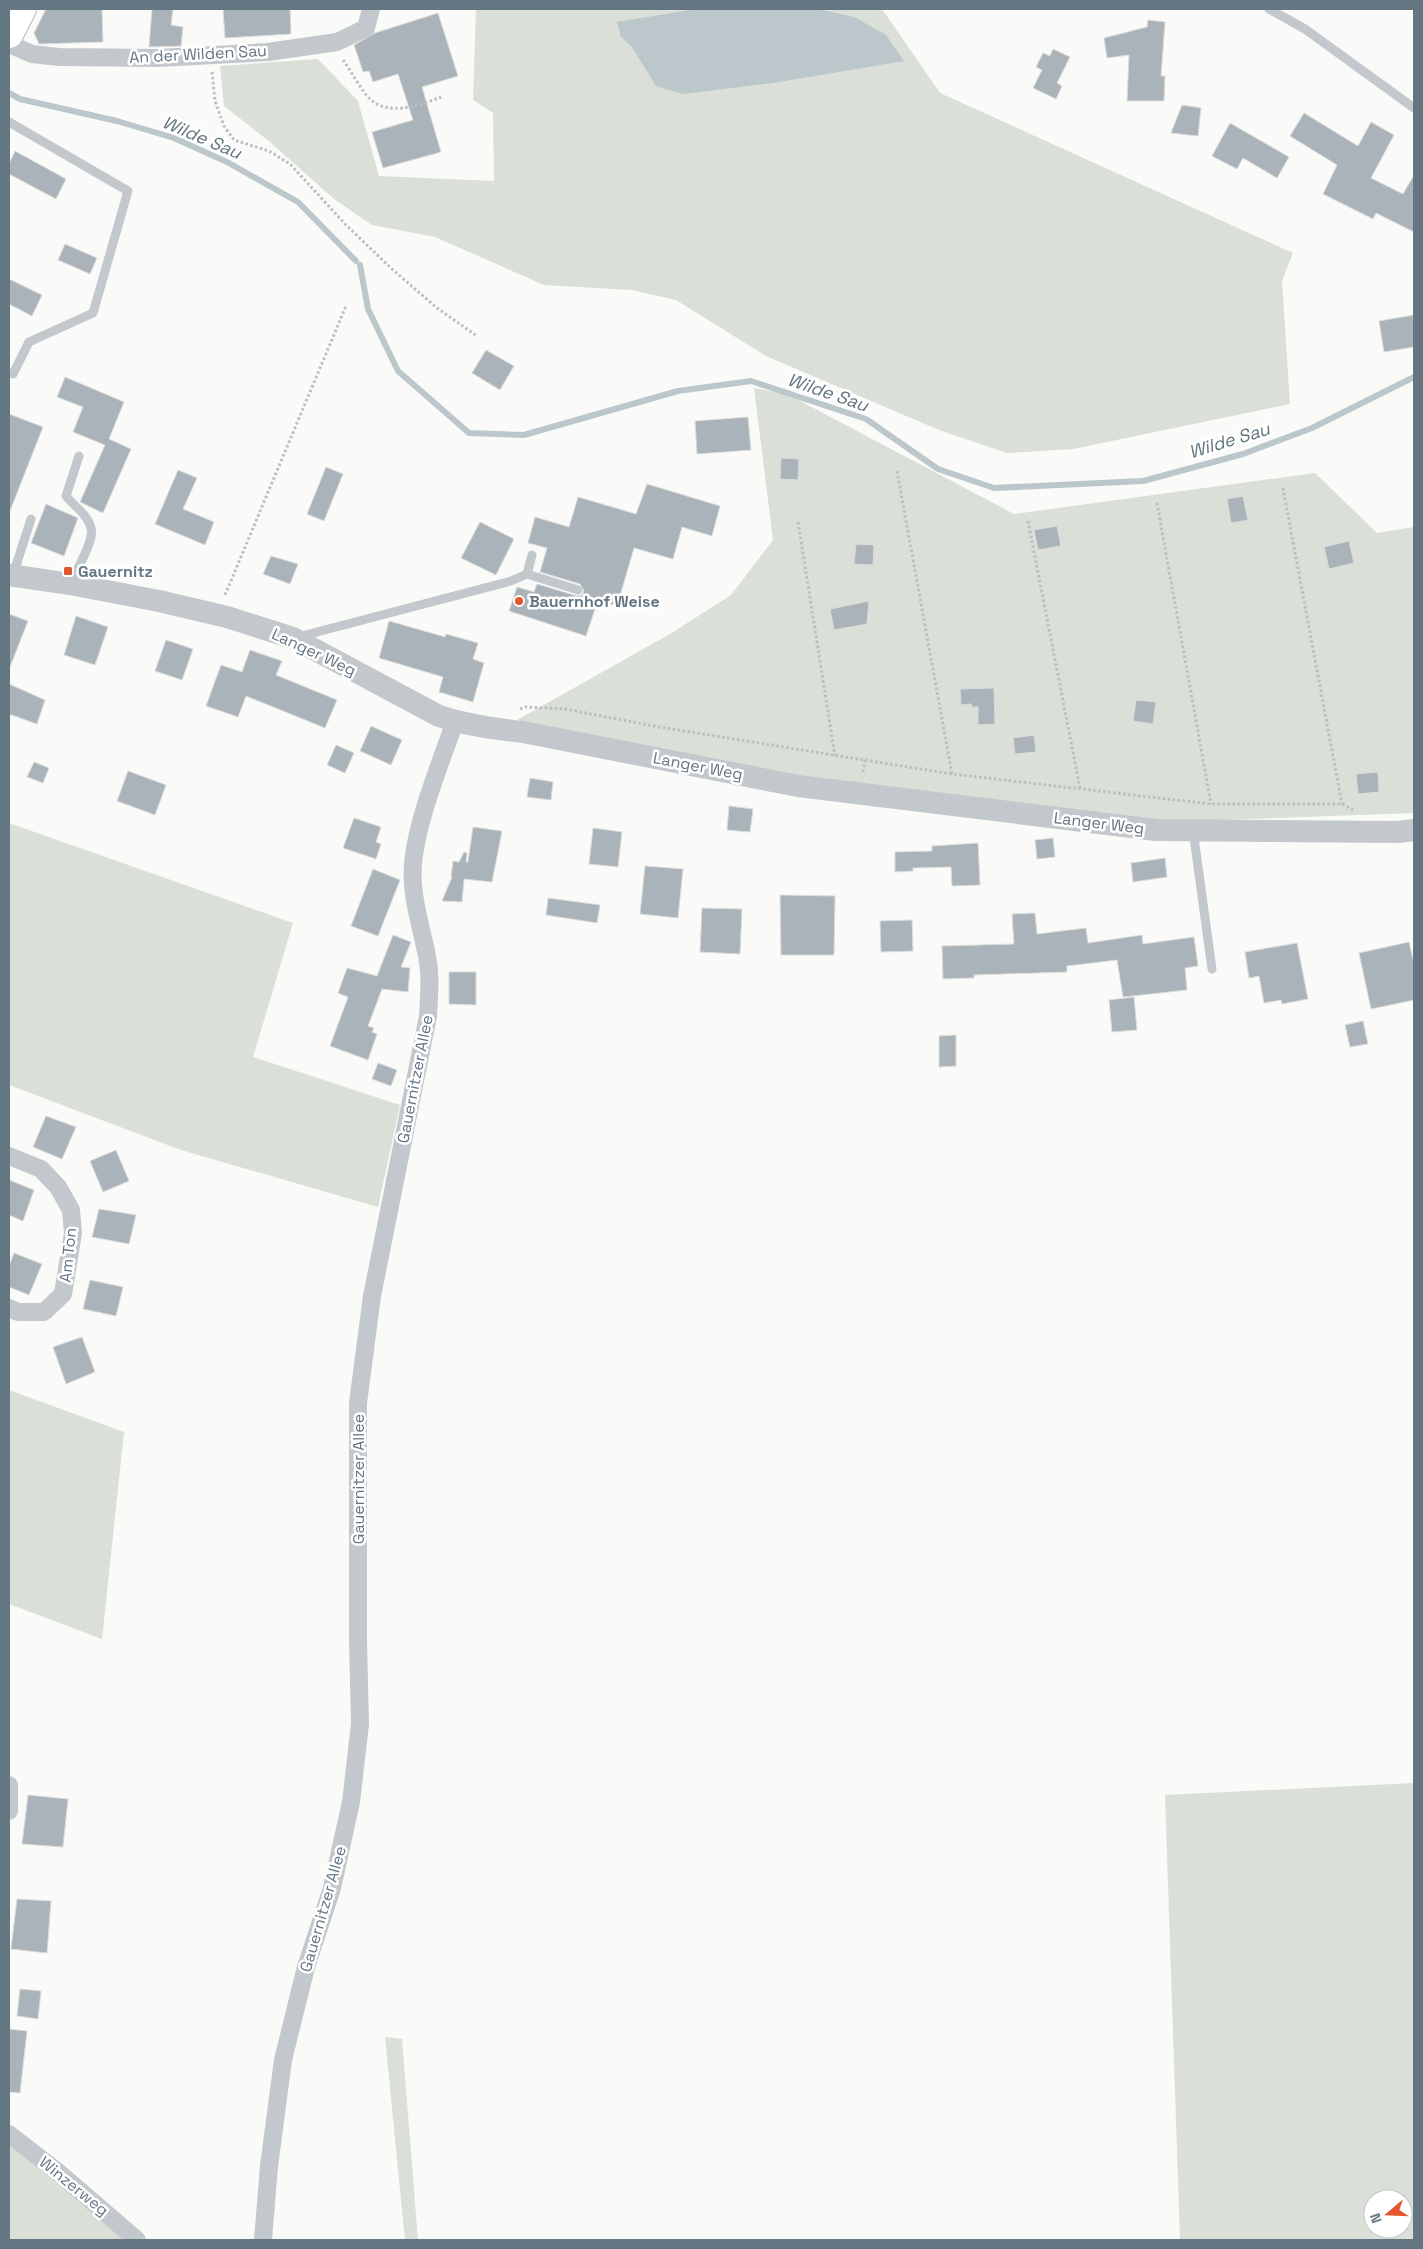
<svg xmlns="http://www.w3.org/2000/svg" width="1423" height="2249" font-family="'Space Grotesk',sans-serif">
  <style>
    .green { fill: #dadfd7; fill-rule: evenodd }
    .water { fill: #bbc7cb }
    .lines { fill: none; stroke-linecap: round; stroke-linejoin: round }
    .stream { stroke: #bbc7cb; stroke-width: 6 }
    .building { fill: #aab3b9; stroke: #dcdcda }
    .primary-casing { stroke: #b5babe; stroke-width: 30 }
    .path { stroke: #bbbfc2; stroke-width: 3; stroke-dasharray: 2.5 2.5; stroke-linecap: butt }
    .service { stroke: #c3c8cc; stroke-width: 9 }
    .minor { stroke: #c3c8cc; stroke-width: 18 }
    .tertiary { stroke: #c3c8cc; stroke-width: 22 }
    .primary { stroke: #fff; stroke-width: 28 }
    .poi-dot { fill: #e4572e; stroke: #fff; stroke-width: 2 }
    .labels { text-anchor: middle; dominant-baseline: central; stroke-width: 5; stroke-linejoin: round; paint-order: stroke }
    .street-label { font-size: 16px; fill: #657683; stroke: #fff }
    .poi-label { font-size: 16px; font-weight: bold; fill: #657683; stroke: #fff; text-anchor: start }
    .water-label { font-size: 18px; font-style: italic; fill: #60757c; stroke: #fff }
  </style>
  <rect width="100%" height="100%" fill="#fafaf8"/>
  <!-- green -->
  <g class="green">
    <polygon points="476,9 882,9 940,93 1293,253 1282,281 1290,404 1073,449 1007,453 939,430 766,356 676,300 632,290 544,285 435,237 372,225 334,199 270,142 224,106 220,66 318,59 358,101 379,176 494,181 493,113 473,100"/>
    <polygon points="754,388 787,394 1014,514 1315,473 1377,533 1414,527 1414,813 1165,822 762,772 517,720 670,634 731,595 773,540"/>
    <polygon points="9,823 293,923 253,1057 400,1105 378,1207 181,1150 9,1085"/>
    <polygon points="9,1390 124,1432 102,1639 9,1604"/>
    <path d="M1414,1783v457h-234l-15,-445zM1373,2199h30v30h-30z"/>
    <polygon points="385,2037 402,2039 418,2240 405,2240"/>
    <polygon points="9,2145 38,2166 125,2240 9,2240"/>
  </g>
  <!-- water -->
  <polygon class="water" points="696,9 818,9 854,17 886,35 904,61 773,83 683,94 656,86 632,47 621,37 617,22"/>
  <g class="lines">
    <!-- stream -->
    <g class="stream">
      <polyline points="9,93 20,99 117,121 174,138 227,162 298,202 356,261"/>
      <polyline points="360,265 368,309 398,371 469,433 524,435 678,391 751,381 866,419 938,469 994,488 1143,481 1243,454 1312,428 1414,377"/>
    </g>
  </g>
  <!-- building -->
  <g class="building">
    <polygon points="46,9 102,9 103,42 39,44 34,33"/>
    <polygon points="152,9 173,9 171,25 183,27 181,46 149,47"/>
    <polygon points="223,9 290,9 291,34 225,38"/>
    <polygon points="438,13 458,76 422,87 441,152 383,168 372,132 413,120 398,74 373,82 369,71 363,72 354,45 375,33"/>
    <polygon points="1148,20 1165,22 1161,76 1165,76 1164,101 1127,101 1129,55 1107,58 1104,38 1147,27"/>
    <polygon points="1053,49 1070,57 1057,83 1062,86 1056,99 1033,88 1042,70 1036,67 1043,53 1050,56"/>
    <polygon points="1182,105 1201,108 1198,136 1171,133"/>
    <polygon points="1304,113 1358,146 1371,122 1394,135 1371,178 1403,194 1414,175 1414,232 1376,213 1373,219 1323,194 1337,165 1290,136"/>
    <polygon points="1230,123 1289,157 1277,178 1243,158 1237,169 1212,156"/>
    <polygon points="15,151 66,179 56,199 9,174 9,164"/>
    <polygon points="65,244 97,258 90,274 58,260"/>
    <polygon points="9,279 42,295 32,316 9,304"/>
    <polygon points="1414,315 1414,347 1384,352 1379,321"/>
    <polygon points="486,350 514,366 500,390 472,373"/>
    <polygon points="65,377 124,402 109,439 131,449 103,513 80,502 105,445 73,432 83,407 57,397"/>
    <polygon points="9,414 43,427 10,511 9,511"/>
    <polygon points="748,417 751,450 697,454 695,421"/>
    <polygon points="781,458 799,459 798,480 780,479"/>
    <polygon points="326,467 343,474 324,521 307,514"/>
    <polygon points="178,470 197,478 183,509 214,522 205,545 155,524"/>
    <polygon points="647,484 720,506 712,536 682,527 673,559 634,548 617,606 598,600 586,636 509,611 517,587 534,592 537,584 577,596 582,595 584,591 580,584 540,572 547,548 528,543 535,517 569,527 578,497 636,514"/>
    <polygon points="1243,496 1248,520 1231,523 1227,499"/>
    <polygon points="46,504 78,518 64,556 31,543"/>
    <polygon points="480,522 514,539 496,575 461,558"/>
    <polygon points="1057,526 1061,546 1038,550 1034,530"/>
    <polygon points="1349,541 1354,563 1329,569 1324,547"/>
    <polygon points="856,544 874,545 873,565 854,564"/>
    <polygon points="271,556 298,564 290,584 263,574"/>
    <polygon points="869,601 867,624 834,630 830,609"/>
    <polygon points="9,614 28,621 10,667 9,667"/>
    <polygon points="76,616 108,627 95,665 64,655"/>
    <polygon points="389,621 445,637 446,634 478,643 473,659 484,663 473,702 439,692 443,677 379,658"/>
    <polygon points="166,640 193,649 182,680 155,671"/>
    <polygon points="250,650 282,661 276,675 337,700 325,728 246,696 238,717 206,706 221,665 242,672"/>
    <polygon points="9,684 45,700 37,724 9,714"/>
    <polygon points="994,688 995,724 978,725 978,707 972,707 971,704 961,705 960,689"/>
    <polygon points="1136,700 1156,702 1153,724 1133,721"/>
    <polygon points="371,726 402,740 391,765 360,751"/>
    <polygon points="1034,735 1036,752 1015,754 1013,738"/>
    <polygon points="336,745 354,753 345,773 327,765"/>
    <polygon points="34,762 49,768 43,783 27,777"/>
    <polygon points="128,771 166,785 155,815 117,801"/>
    <polygon points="1378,772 1379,792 1358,794 1356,774"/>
    <polygon points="530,778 553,782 551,800 527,797"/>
    <polygon points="729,806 753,809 750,832 727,830"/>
    <polygon points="354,818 381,827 376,842 381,844 376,859 343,848"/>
    <polygon points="473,827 502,831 492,882 464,879 462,902 442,901 452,877 451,877 453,861 459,862 464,852 467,853 466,862 468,862"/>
    <polygon points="593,828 622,832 618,867 589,864"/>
    <polygon points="1053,838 1055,857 1037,859 1035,840"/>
    <polygon points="978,843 980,885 952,886 951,867 913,868 913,871 895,872 895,852 932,851 932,846"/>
    <polygon points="1165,858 1167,877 1133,882 1131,863"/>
    <polygon points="645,866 683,869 678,918 640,914"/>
    <polygon points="373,869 400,880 378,936 351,926"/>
    <polygon points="780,895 835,896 834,955 781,955"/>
    <polygon points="548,898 600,905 597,923 546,915"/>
    <polygon points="702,908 742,909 740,954 700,952"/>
    <polygon points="1035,913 1037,934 1086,928 1088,943 1142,935 1143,944 1194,937 1198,966 1185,968 1187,990 1123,997 1117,960 1067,966 1067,972 974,975 974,978 943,979 942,946 1014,944 1012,914"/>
    <polygon points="912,920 913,951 881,952 880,921"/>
    <polygon points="393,935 411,942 401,967 410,968 408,992 382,989 368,1026 374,1028 372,1032 377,1034 368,1060 330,1046 348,997 338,993 347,968 377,976"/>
    <polygon points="1409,942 1414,964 1414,1000 1371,1009 1359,953"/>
    <polygon points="1297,943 1308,999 1282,1004 1281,1000 1264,1003 1259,976 1249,978 1245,952"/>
    <polygon points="449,972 476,972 476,1005 449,1004"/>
    <polygon points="1134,997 1137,1030 1112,1032 1109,1000"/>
    <polygon points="1363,1021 1368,1044 1350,1047 1345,1025"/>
    <polygon points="956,1035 956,1066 939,1067 939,1036"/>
    <polygon points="378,1063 397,1070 391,1086 372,1079"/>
    <polygon points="46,1116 76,1127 62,1159 33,1147"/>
    <polygon points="116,1150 129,1181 103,1192 90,1161"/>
    <polygon points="9,1180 34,1190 23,1221 9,1215"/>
    <polygon points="99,1209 136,1215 129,1244 92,1237"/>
    <polygon points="14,1253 42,1264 29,1295 9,1287 9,1266"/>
    <polygon points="90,1280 123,1287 116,1316 83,1309"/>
    <polygon points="82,1337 95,1372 66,1384 53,1347"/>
    <polygon points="28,1795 68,1799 63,1847 22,1844"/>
    <polygon points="17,1899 51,1901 47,1953 11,1949"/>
    <polygon points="20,1989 41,1991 38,2019 17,2016"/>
    <polygon points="9,2029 27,2031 20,2093 9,2092"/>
  </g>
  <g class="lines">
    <defs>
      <polyline id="primary" points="9,34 22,9"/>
    </defs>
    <!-- primary casing -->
    <use href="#primary" class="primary-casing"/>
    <!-- path -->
    <g class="path">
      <path d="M343,60c9,12 16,27 26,38 20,20 51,6 73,-1"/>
      <polyline points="212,72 215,101 224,126 234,140 269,151 290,164 346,225 393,270 437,308 477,336"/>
      <polyline points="897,471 952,774"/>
      <polyline points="1283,488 1342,804"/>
      <polyline points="1157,503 1211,804"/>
      <polyline points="1028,521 1080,788"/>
      <polyline points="798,522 835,756"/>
      <polyline points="225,595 346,306"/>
      <polyline points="520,709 526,707 565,709 659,727 952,774 1211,804 1342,804 1353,810"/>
      <polyline points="863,772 865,760"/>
    </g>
    <!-- service -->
    <g class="service">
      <polyline points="1269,9 1305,29 1414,108"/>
      <polyline points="9,122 128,191 93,313 29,342 13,374"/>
      <polyline points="527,574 578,590"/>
      <polyline points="13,575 31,519"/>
      <path d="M70,584c6,-13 25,-44 21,-56 -3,-13 -17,-22 -25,-32l13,-40"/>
      <polyline points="298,637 511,581 527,574 532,555"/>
      <polyline points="1193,830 1212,969"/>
    </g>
    <!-- minor -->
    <g class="minor">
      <polyline points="9,44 32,54 59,57 158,58 268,52 337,42 366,28 371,9"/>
      <polyline points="9,1156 41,1169 58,1187 71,1210 73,1233 63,1294 44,1312 18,1312 9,1308"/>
      <polyline points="9,1785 9,1811"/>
      <polyline points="9,2134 58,2172 137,2240"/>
      <path d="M263,2240l6,-74 14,-106 23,-93 26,-79 19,-86 9,-78 -2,-85v-236l14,-107 56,-280c1,-18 3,-36 0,-54 -5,-32 -18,-64 -15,-98 4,-45 27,-99 42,-143"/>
    </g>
    <!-- tertiary -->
    <path class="tertiary" d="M9,575l61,9 89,17 68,16 66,21 146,78c27,9 55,13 84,16l275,54 358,44 242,2 16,-2"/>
    <!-- primary -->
    <use href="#primary" class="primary"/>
  </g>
  <!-- markers -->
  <g class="poi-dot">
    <rect x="63" y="566" width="10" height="10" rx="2.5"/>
    <circle cx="519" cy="601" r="5"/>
  </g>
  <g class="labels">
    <!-- street labels -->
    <g class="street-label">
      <text transform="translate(198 54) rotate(-3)">An der Wilden Sau</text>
      <text transform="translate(314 652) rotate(25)">Langer Weg</text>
      <text transform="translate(698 766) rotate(11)">Langer Weg</text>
      <text transform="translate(1099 823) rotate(7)">Langer Weg</text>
      <text transform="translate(415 1079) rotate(-79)">Gauernitzer Allee</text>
      <text transform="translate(68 1255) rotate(-84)">Am Ton</text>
      <text transform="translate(358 1479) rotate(-90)">Gauernitzer Allee</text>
      <text transform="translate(323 1909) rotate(-74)">Gauernitzer Allee</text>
      <text transform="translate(74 2186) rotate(39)">Winzerweg</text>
    </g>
    <!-- poi labels -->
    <g class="poi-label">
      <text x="78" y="571">Gauernitz</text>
      <text x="529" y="601">Bauernhof Weise</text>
    </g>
    <!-- water labels -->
    <g class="water-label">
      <text transform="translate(202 137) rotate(23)">Wilde Sau</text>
      <text transform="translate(828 392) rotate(19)">Wilde Sau</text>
      <text transform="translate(1229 440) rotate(-17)">Wilde Sau</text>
    </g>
  </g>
  <!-- border -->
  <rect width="1423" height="2249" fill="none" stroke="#657683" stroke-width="20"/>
  <!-- north arrow -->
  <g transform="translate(1388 2214) rotate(251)"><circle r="24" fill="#ffffff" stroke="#c1c8cd"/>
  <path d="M0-4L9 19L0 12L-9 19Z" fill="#e4572e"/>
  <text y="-8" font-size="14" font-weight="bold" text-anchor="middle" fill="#657683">N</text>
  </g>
</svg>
